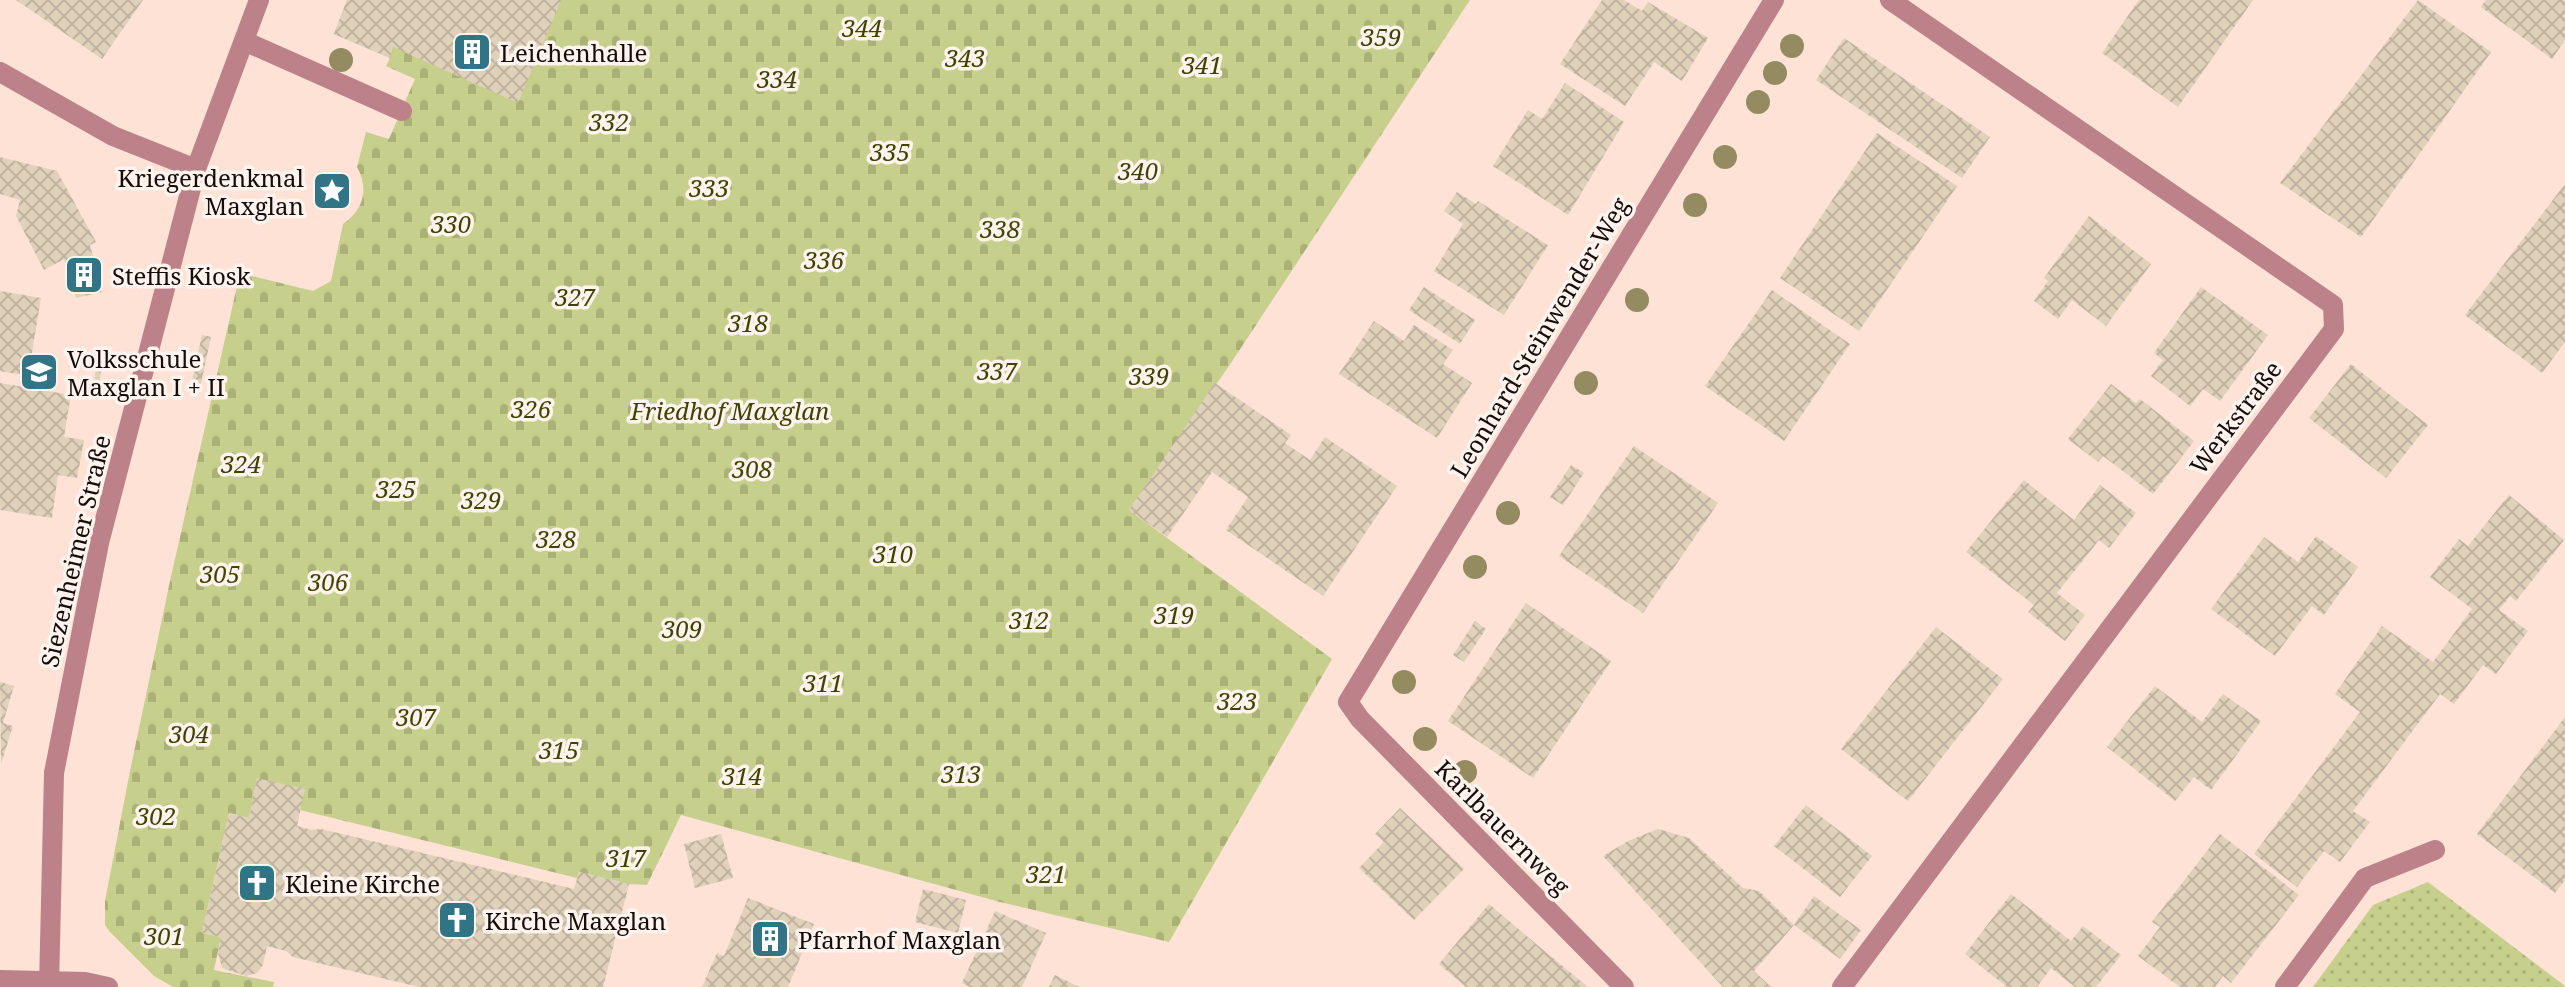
<svg xmlns="http://www.w3.org/2000/svg" width="2565" height="987" font-family="'Noto Serif',serif">
  <style>
    .cemetery { fill: url(#cemetery-stones) }
    .garden { fill: url(#garden-dots) }
    .building { fill: url(#building-cross-hatch) }
    .lines { fill: none; stroke-linecap: round; stroke-linejoin: round }
    .minor { stroke: #bc8189; stroke-width: 20 }
    .tree { fill: #958b60 }
    .labels { text-anchor: middle; dominant-baseline: central; stroke-width: 7; stroke-linejoin: round; paint-order: stroke }
    .park-label { font-size: 24px; font-style: italic; fill: #3f4300; stroke: #fff3ee }
    .poi-label { font-size: 24px; fill: #160d09; stroke: #fff3ee; text-anchor: start }
    .street-label { font-size: 24px; fill: #160d09; stroke: #fff3ee }
  </style>
  <defs>
    <pattern id="cemetery-stones" width="16" height="16" patternUnits="userSpaceOnUse" patternTransform="scale(2)"><rect width="16" height="16" fill="#c7cf8c"/><path d="M2 7V4a2 2 0 0 1 4 0v3zM10 15v-3a2 2 0 0 1 4 0v3z" fill="#aab177"/></pattern>
    <pattern id="garden-dots" width="8" height="8" patternUnits="userSpaceOnUse" patternTransform="scale(2)"><rect width="8" height="8" fill="#c7cf8c"/><path d="M2 2h.1M6 6h.1" fill="none" stroke="#aab177" stroke-width="1.8" stroke-linecap="round"/></pattern>
    <pattern id="building-cross-hatch" width="8" height="8" patternUnits="userSpaceOnUse" patternTransform="scale(2)"><rect width="8" height="8" fill="#e0d1ba"/><path d="M0 0l8 8M0 8l8-8" fill="none" stroke="#bfb29f"/></pattern>
  </defs>
  <rect width="100%" height="100%" fill="#fee2d6"/>
  <!-- cemetery -->
  <path class="cemetery" d="M347,0h1123l-241,366 -100,144 203,149 -163,283 -169,-40 -319,-87 -34,70 -18,-1 -50,-12 -2,6 -277,-68 -43,-31 -8,39 -20,-5 -27,120 19,4 -7,33 60,12 -1,5h-100l-19,-11 -44,-44 -5,-7v-24l25,-130 40,-190 70,-308 73,18 18,-10 12,-57c21,-15 26,-35 14,-57l9,-35 23,7 26,-60 -29,-13 4,-8 -56,-24z"/>
  <!-- garden -->
  <polygon class="garden" points="2428,882 2565,986 2565,987 2313,987 2373,905"/>
  <!-- building -->
  <g class="building">
    <polygon points="16,0 143,0 102,59"/>
    <polygon points="347,0 561,0 518,103 393,47 390,58 334,34"/>
    <polygon points="1602,0 1624,0 1642,11 1648,2 1708,38 1682,81 1654,62 1625,106 1560,64"/>
    <polygon points="2139,0 2253,0 2178,107 2102,53"/>
    <polygon points="2418,0 2491,52 2361,237 2280,183"/>
    <polygon points="2486,0 2565,0 2565,40 2552,59 2481,7"/>
    <polygon points="1844,38 1990,137 1962,178 1816,80"/>
    <polygon points="1565,83 1624,122 1568,215 1493,166 1528,110 1542,119"/>
    <polygon points="1877,133 1957,186 1859,331 1780,278"/>
    <polygon points="0,157 57,171 96,242 90,245 102,292 76,298 64,259 44,270 16,216 20,200 0,194"/>
    <polygon points="2565,184 2565,342 2542,373 2465,315"/>
    <polygon points="1457,192 1476,204 1478,201 1548,245 1504,315 1434,271 1463,224 1444,211"/>
    <polygon points="2089,216 2151,264 2106,326 2072,300 2058,319 2034,301 2048,281 2044,278"/>
    <polygon points="1424,287 1475,320 1460,344 1409,310"/>
    <polygon points="2201,287 2268,335 2220,401 2203,389 2190,406 2151,376 2163,360 2154,353"/>
    <polygon points="1772,290 1850,344 1784,441 1705,386"/>
    <polygon points="0,291 41,298 28,376 0,371"/>
    <polygon points="1374,321 1404,341 1414,325 1453,350 1443,364 1472,383 1437,438 1339,374"/>
    <polygon points="202,335 211,337 200,388 191,385"/>
    <polygon points="99,349 105,350 98,388 93,387"/>
    <polygon points="2351,364 2428,425 2386,478 2309,418"/>
    <polygon points="0,383 71,395 64,437 84,440 77,478 58,475 52,518 0,510"/>
    <polygon points="1215,383 1291,435 1285,443 1310,460 1325,437 1397,486 1323,596 1226,530 1248,497 1212,472 1167,537 1129,510"/>
    <polygon points="2111,384 2136,403 2140,399 2194,441 2153,494 2103,456 2098,462 2068,439"/>
    <polygon points="1634,446 1718,503 1643,613 1559,556"/>
    <polygon points="1571,465 1584,473 1563,505 1550,497"/>
    <polygon points="2024,480 2074,520 2100,485 2136,513 2109,548 2099,540 2057,593 2085,615 2065,641 2028,612 2034,605 1966,552"/>
    <polygon points="2509,495 2564,540 2516,601 2510,596 2499,610 2528,631 2496,674 2483,665 2454,704 2440,694 2353,811 2370,822 2340,862 2324,851 2297,887 2254,854 2360,712 2335,694 2382,626 2433,662 2472,609 2430,577 2459,539 2468,546"/>
    <polygon points="2316,536 2358,567 2324,615 2312,606 2275,656 2211,609 2264,537 2298,562"/>
    <polygon points="1526,603 1611,661 1533,778 1448,721"/>
    <polygon points="1475,621 1486,629 1464,662 1453,655"/>
    <polygon points="1936,627 2003,679 1908,801 1841,749"/>
    <polygon points="0,682 14,686 3,723 13,726 1,764"/>
    <polygon points="2155,686 2202,722 2223,694 2261,721 2211,790 2194,777 2175,801 2107,747"/>
    <polygon points="2565,717 2565,880 2555,893 2477,834"/>
    <polygon points="257,778 305,789 297,826 312,830 321,829 574,889 579,872 629,884 603,987 419,987 293,957 286,951 267,946 263,965 257,973 246,976 222,968 218,953 221,937 202,933 229,813 249,818"/>
    <polygon points="1806,805 1872,856 1840,897 1774,846"/>
    <polygon points="1400,808 1464,869 1414,920 1359,868 1384,842 1375,834"/>
    <polygon points="1658,829 1689,838 1743,888 1759,891 1794,925 1754,971 1771,987 1723,987 1603,856 1628,841"/>
    <polygon points="721,834 733,878 695,888 684,844"/>
    <polygon points="2220,834 2299,895 2231,983 2223,976 2215,987 2180,987 2138,956 2160,927 2152,922"/>
    <polygon points="923,889 966,900 958,933 915,922"/>
    <polygon points="2011,894 2071,941 2083,926 2121,955 2096,987 2075,987 2051,968 2037,987 2007,987 1965,954"/>
    <polygon points="1814,896 1861,930 1840,959 1794,925"/>
    <polygon points="748,898 814,924 788,987 702,987 717,953 724,956"/>
    <polygon points="1489,904 1536,944 1588,987 1466,987 1439,964"/>
    <polygon points="995,911 1046,933 1022,987 970,987 962,983"/>
    <polygon points="1055,975 1079,987 1049,987"/>
  </g>
  <g class="lines">
    <!-- minor -->
    <g class="minor">
      <polyline points="244,41 402,111"/>
      <polyline points="0,72 113,136 196,169"/>
      <polyline points="0,980 85,982 108,987"/>
      <polyline points="49,987 54,773 99,543 196,169 259,0"/>
      <polyline points="1624,987 1360,719 1348,702 1774,0"/>
      <polyline points="1842,987 2334,329 2333,305 1890,0"/>
      <polyline points="2285,987 2365,878 2435,850"/>
    </g>
  </g>
  <!-- trees -->
  <g class="tree">
    <circle cx="1792" cy="46" r="12"/>
    <circle cx="341" cy="60" r="12"/>
    <circle cx="1775" cy="73" r="12"/>
    <circle cx="1758" cy="102" r="12"/>
    <circle cx="1725" cy="157" r="12"/>
    <circle cx="1695" cy="205" r="12"/>
    <circle cx="1637" cy="300" r="12"/>
    <circle cx="1586" cy="383" r="12"/>
    <circle cx="1508" cy="513" r="12"/>
    <circle cx="1475" cy="567" r="12"/>
    <circle cx="1404" cy="682" r="12"/>
    <circle cx="1425" cy="739" r="12"/>
    <circle cx="1465" cy="772" r="12"/>
  </g>
  <!-- icons -->
  <defs>
    <symbol id="building-square" viewBox="-11 -11 22 22"><rect x="-9" y="-9" width="18" height="18" rx="4" fill="#317485" stroke="#fff3ee"/><path d="M-4-6H4V6H1V3H-1V6H-4ZM-2.5-4.3h1.7v1.8h-1.7ZM.8-4.3h1.7v1.8H.8ZM-2.5-1h1.7V.8h-1.7ZM.8-1h1.7V.8H.8Z" fill="#fff"/></symbol>
    <symbol id="sight-square" viewBox="-11 -11 22 22"><rect x="-9" y="-9" width="18" height="18" rx="4" fill="#317485" stroke="#fff3ee"/><path d="M0-6L1.8-2.2L6-1.7L2.9 1.2L3.7 5.4L0 3.3L-3.7 5.4L-2.9 1.2L-6-1.7L-1.8-2.2Z" fill="#fff"/></symbol>
    <symbol id="school-square" viewBox="-11 -11 22 22"><rect x="-9" y="-9" width="18" height="18" rx="4" fill="#317485" stroke="#fff3ee"/><path d="M0-5L7-2L0 1L-7-2ZM-4 1L0 2.5L4 1V4Q0 6-4 4Z" fill="#fff"/></symbol>
    <symbol id="church-square" viewBox="-11 -11 22 22"><rect x="-9" y="-9" width="18" height="18" rx="4" fill="#317485" stroke="#fff3ee"/><path d="M-1.2-6h2.4v3.5h3.3v2.4h-3.3V6h-2.4V-.1h-3.3v-2.4h3.3Z" fill="#fff"/></symbol>
  </defs>
  <g fill-rule="evenodd">
    <use href="#building-square" x="450" y="30" width="44" height="44"/>
    <use href="#sight-square" x="310" y="169" width="44" height="44"/>
    <use href="#building-square" x="62" y="253" width="44" height="44"/>
    <use href="#school-square" x="17" y="350" width="44" height="44"/>
    <use href="#church-square" x="235" y="861" width="44" height="44"/>
    <use href="#church-square" x="435" y="898" width="44" height="44"/>
    <use href="#building-square" x="748" y="917" width="44" height="44"/>
  </g>
  <g class="labels">
    <!-- park labels -->
    <g class="park-label">
      <text x="862" y="27">344</text>
      <text x="1381" y="36">359</text>
      <text x="965" y="57">343</text>
      <text x="1202" y="64">341</text>
      <text x="777" y="78">334</text>
      <text x="609" y="121">332</text>
      <text x="890" y="151">335</text>
      <text x="1138" y="170">340</text>
      <text x="709" y="187">333</text>
      <text x="451" y="223">330</text>
      <text x="1000" y="228">338</text>
      <text x="824" y="259">336</text>
      <text x="575" y="296">327</text>
      <text x="748" y="322">318</text>
      <text x="997" y="370">337</text>
      <text x="1149" y="375">339</text>
      <text x="531" y="408">326</text>
      <text x="730" y="410">Friedhof Maxglan</text>
      <text x="241" y="463">324</text>
      <text x="752" y="468">308</text>
      <text x="396" y="488">325</text>
      <text x="481" y="499">329</text>
      <text x="556" y="538">328</text>
      <text x="893" y="553">310</text>
      <text x="220" y="573">305</text>
      <text x="328" y="581">306</text>
      <text x="1174" y="614">319</text>
      <text x="1029" y="619">312</text>
      <text x="682" y="628">309</text>
      <text x="823" y="682">311</text>
      <text x="1237" y="700">323</text>
      <text x="416" y="716">307</text>
      <text x="189" y="733">304</text>
      <text x="559" y="749">315</text>
      <text x="961" y="773">313</text>
      <text x="742" y="775">314</text>
      <text x="156" y="815">302</text>
      <text x="626" y="857">317</text>
      <text x="1046" y="873">321</text>
      <text x="164" y="935">301</text>
    </g>
    <!-- poi labels -->
    <g class="poi-label">
      <text x="500" y="52">Leichenhalle</text>
      <text x="304" y="177" text-anchor="end">Kriegerdenkmal<tspan x="304" dy="28">Maxglan</tspan></text>
      <text x="112" y="275">Steffis Kiosk</text>
      <text x="67" y="358">Volksschule<tspan x="67" dy="28">Maxglan I + II</tspan></text>
      <text x="285" y="883">Kleine Kirche</text>
      <text x="485" y="920">Kirche Maxglan</text>
      <text x="798" y="939">Pfarrhof Maxglan</text>
    </g>
    <!-- street labels -->
    <g class="street-label">
      <text transform="translate(1539 337) rotate(-59)">Leonhard-Steinwender-Weg</text>
      <text transform="translate(2235 417) rotate(-53)">Werkstraße</text>
      <text transform="translate(75 551) rotate(-77)">Siezenheimer Straße</text>
      <text transform="translate(1503 827) rotate(45)">Karlbauernweg</text>
    </g>
  </g>
</svg>
